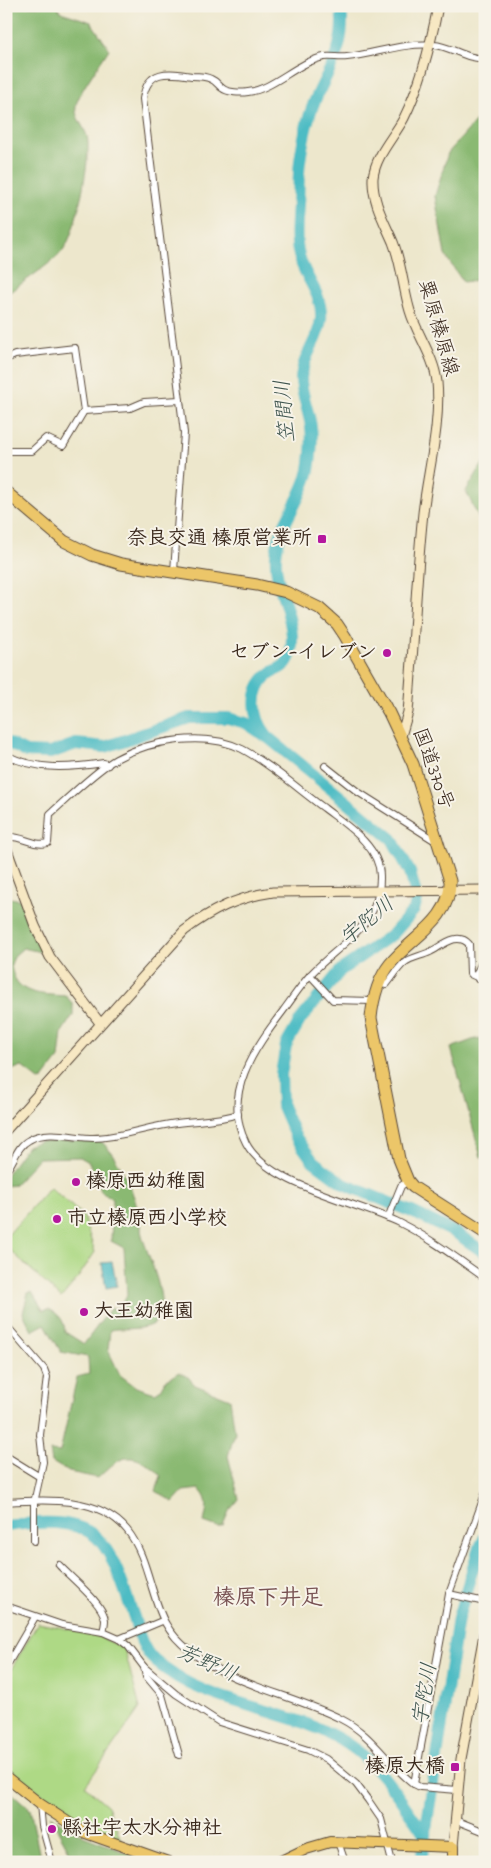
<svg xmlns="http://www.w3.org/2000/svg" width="491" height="1868" font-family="'Indie Flower','Klee One',sans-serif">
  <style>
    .green { fill: #aed985; stroke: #748252 }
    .forest { fill: #8ab972; stroke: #627248 }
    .water { fill: #4dbcc4; stroke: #447371 }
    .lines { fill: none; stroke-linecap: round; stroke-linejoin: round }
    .river { stroke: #4dbcc4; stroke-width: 12 }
    .street-casing { stroke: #564638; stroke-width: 8 }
    .secondary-casing { stroke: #564638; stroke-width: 11 }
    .primary-casing { stroke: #564638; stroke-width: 12 }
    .highway-casing { stroke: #564638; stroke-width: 13 }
    .street { stroke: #fff; stroke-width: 6 }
    .secondary { stroke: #f7e8c3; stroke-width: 9 }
    .primary { stroke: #ecc669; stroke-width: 10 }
    .highway { stroke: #ecc669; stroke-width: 11 }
    .poi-dot { fill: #b5179e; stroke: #f7f3e8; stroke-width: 2 }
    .labels { text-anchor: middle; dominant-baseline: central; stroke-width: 4; stroke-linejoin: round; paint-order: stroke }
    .street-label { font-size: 20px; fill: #3b2a1e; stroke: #f7f3e8 }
    .poi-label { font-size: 20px; font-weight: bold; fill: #3b2a1e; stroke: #f7f3e8; text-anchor: start }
    .water-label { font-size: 21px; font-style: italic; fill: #405650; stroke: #f7f3e8 }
    .quarter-label { font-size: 22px; font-weight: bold; fill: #785253; stroke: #f7f3e8 }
  </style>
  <rect width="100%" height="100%" fill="#f7f3e8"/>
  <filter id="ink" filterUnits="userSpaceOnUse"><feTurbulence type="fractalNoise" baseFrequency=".02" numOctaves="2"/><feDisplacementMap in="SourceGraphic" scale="10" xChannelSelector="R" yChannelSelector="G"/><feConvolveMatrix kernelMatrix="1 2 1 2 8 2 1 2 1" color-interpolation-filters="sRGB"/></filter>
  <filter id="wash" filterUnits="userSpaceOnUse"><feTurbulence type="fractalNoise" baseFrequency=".0096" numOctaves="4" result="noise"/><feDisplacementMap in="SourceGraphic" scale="20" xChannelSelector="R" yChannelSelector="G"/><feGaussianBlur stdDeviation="1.12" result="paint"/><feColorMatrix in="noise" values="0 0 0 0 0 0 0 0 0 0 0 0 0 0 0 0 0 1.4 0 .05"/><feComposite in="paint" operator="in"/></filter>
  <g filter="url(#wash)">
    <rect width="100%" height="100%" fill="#ede7cc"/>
    <!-- green -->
    <g class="green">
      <polygon points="50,1187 83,1216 95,1252 77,1279 61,1298 6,1246 6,1237"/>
      <path d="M38,1623l55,11 31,14 16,60 -55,78 23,20 13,34c-36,-6 -84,-51 -115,-73v-89z"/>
    </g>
    <!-- forest -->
    <g class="forest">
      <path d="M6,6h50l5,6 30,10 18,27c-8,13 -30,43 -33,56 -3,14 12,23 12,38 1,22 -12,91 -25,107 -9,12 -43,34 -57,45z"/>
      <polygon points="485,117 485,279 463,282 445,255 435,196 448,153 477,120"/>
      <polygon points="485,460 485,522 480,521 466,491"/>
      <path d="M10,898l11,2 24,53 -22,-5 -8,7 -4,9c3,32 30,30 55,32l7,8v11l-11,17 -3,26 -16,21 -4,1 -18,-14 -15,7v-174z"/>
      <polygon points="475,1039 485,1039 485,1158 481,1157 451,1048"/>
      <path d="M99,1140c19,13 37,58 42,80 1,5 -1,10 1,15 5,20 29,67 15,85 -9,12 -33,7 -47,10l-2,20 12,25 16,12 19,6 5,-3 5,-9 14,-9 9,5 7,8 35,14 5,34 -7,23 11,43 -10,12 -6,14 -5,2 -14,-5c3,-14 6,-22 -5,-33l-16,2 -10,11 -17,-11 5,-15c-4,-6 -10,-9 -16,-13 -21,-13 -32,1 -47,15l-29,-6 -17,-10 -2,-11 10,1 17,-75 12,-3 -1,-17 -27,-5 -16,-28 -13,7 -9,-18 5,-20 4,-1 11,18 6,-1c11,6 15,11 16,23l19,12 26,-35 11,-2 6,-12 -3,-47 -13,-7 2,-42 -12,-8 -12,-29 -9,-5 -41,1 -25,27 -8,1v-11l21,-29 13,-5z"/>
      <polygon points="6,1788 30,1809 41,1862 6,1862"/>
      <polygon points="50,1816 83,1836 151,1862 91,1862 71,1854"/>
    </g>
    <!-- water -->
    <polygon class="water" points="112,1262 117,1286 106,1288 102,1263"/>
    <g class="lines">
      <!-- river -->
      <g class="river">
        <path d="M266,734c-13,-17 -16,-43 2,-59 5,-5 15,-6 19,-13 5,-7 5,-17 5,-26 -1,-27 -18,-52 -16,-80 2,-32 26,-55 33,-86 2,-13 4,-29 2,-43 -2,-16 -10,-33 -10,-49 1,-21 18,-38 20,-59 2,-23 -13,-37 -20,-57 -7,-20 -4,-38 -3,-58 1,-14 0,-28 2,-43 3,-22 7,-43 16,-63 16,-35 30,-52 25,-92"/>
        <polyline points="6,742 26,752 50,753 76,744 105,747 189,718 228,718 246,723 270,739 392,839 410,872 417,899 414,910 393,934 341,970 301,1019 286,1045 281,1074 282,1106 295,1136 313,1161 344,1184 412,1212 456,1233 485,1253"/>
        <path d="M6,1526c28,-4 74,-9 94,15 17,20 25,52 34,76 4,15 9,34 21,44 53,47 136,45 194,84 33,22 52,56 75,89"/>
        <polyline points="421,1862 458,1618 478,1551 485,1537"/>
      </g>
    </g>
  </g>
  <g filter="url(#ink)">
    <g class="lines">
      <defs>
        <g id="street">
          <polyline points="6,359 15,355 75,348 84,411 63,446 46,438 32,451 6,451"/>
          <polyline points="84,411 130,408 144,402 180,400"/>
          <path d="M174,571l10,-138 -41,-334c4,-30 25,-27 49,-23 6,0 13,0 19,3 5,2 7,6 11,9 6,5 19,5 26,4 26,-3 49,-30 76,-35 8,-1 15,1 23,0 28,-3 57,-15 87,-12 17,1 33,15 51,13"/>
          <path d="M6,755c31,16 64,13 98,8l4,2"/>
          <polyline points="325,766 358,792 437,842"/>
          <path d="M6,837c16,-2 27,10 42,6l2,-29c18,-16 45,-43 66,-55 34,-19 90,-28 126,-10 30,16 56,40 82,59 22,17 56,38 56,68 1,50 -39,66 -69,98 -10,11 -19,25 -28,37 -28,37 -62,83 -37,132 22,43 112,59 154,80 30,15 58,36 85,55"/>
          <polyline points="310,975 333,1000 372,1001"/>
          <polyline points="478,979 477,973 485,955"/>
          <path d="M379,983l7,2c6,-7 11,-16 18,-22 7,-6 18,-7 26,-11 12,-6 27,-21 39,-8l1,30 15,7"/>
          <path d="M6,1171c8,-9 11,-25 23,-31 18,-11 45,-2 64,-2 28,0 56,-12 84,-15 21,-3 40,-2 61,-9"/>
          <polyline points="388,1218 401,1186 408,1181"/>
          <polyline points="6,1325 44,1369 47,1377 40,1435 43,1462 34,1503 34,1541"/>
          <polyline points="6,1456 40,1477"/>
          <path d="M6,1502c40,-3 93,-6 121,28 13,16 19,38 25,58 9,29 14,44 38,63 43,35 102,43 151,68 32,16 46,45 73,65l6,3 38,3"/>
          <path d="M59,1565c11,12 45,39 46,55 0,4 -1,8 -2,12"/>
          <polyline points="449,1594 485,1602"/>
          <polyline points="6,1606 62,1625 103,1632 119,1639 128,1646 144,1667 176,1694 219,1722 308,1750 326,1759 356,1784 368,1800 381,1819 392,1862"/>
          <polyline points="119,1639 162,1621"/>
          <polyline points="6,1667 35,1617"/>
          <polyline points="144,1667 146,1676 162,1695 179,1755"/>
          <polyline points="414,1784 449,1594 485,1494"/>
          <polyline points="40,1804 42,1826 52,1862"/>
          <polyline points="455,1820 485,1832"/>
          <polyline points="338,1842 345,1862"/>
        </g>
        <g id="secondary">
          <path d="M401,736l7,-24c6,-66 8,-133 15,-199 5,-43 18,-88 14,-131 -3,-26 -20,-47 -27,-71 -7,-23 -8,-46 -17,-69 -9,-21 -21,-41 -20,-64 2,-22 21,-41 31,-60 17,-34 27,-75 34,-112"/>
          <polyline points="6,847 35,926 50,957 100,1023"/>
          <path d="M6,1130l178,-199c27,-21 54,-34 89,-39l212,-2"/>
          <polyline points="453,1847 461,1759 485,1629"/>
        </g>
        <g id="primary">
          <polyline points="6,1777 40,1804 83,1832 168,1862"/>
          <polyline points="279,1862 306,1849 330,1842 453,1847 453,1862"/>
        </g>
        <path id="highway" d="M6,492l58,49 28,14 29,9 136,21 29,7 33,16 18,16 8,12 44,77 24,51 37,117c1,40 -39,56 -60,83 -12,15 -17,34 -19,54l28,141 9,22 5,6 72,46"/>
      </defs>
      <!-- street casing -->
      <use href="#street" class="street-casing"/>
      <!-- secondary casing -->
      <use href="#secondary" class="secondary-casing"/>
      <!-- primary casing -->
      <use href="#primary" class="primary-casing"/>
      <!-- highway casing -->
      <use href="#highway" class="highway-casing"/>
      <!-- street -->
      <use href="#street" class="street"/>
      <!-- secondary -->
      <use href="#secondary" class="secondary"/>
      <!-- primary -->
      <use href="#primary" class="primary"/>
      <!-- highway -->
      <use href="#highway" class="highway"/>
    </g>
  </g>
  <!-- markers -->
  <g class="poi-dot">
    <rect x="317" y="534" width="10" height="10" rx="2.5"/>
    <circle cx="387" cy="653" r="5"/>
    <circle cx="76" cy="1182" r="5"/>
    <circle cx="57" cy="1219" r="5"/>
    <circle cx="84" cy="1312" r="5"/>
    <rect x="450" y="1762" width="10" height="10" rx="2.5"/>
    <circle cx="52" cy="1829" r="5"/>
  </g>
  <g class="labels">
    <!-- street labels -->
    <g class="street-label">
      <text transform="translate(437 328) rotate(74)">粟原榛原線</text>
      <text transform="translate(432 769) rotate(70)">国道370号</text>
    </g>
    <!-- poi labels -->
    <g class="poi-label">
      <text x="312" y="539" text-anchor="end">奈良交通 榛原営業所</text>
      <text x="377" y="653" text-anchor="end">セブン-イレブン</text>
      <text x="86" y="1182">榛原西幼稚園</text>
      <text x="67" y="1219">市立榛原西小学校</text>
      <text x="94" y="1312">大王幼稚園</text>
      <text x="445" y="1767" text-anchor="end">榛原大橋</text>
      <text x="62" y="1829">縣社宇太水分神社</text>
    </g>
    <!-- water labels -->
    <g class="water-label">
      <text transform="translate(286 411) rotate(-95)">笠間川</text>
      <text transform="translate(368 922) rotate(-40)">宇陀川</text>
      <text transform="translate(207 1664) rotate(24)">芳野川</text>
      <text transform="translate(426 1694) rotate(-81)">宇陀川</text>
    </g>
    <!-- quarter labels -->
    <g class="quarter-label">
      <text x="268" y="1599">榛原下井足</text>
    </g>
  </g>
  <!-- margin -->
  <rect width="491" height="1868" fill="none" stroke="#f7f3e8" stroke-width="25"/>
</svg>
